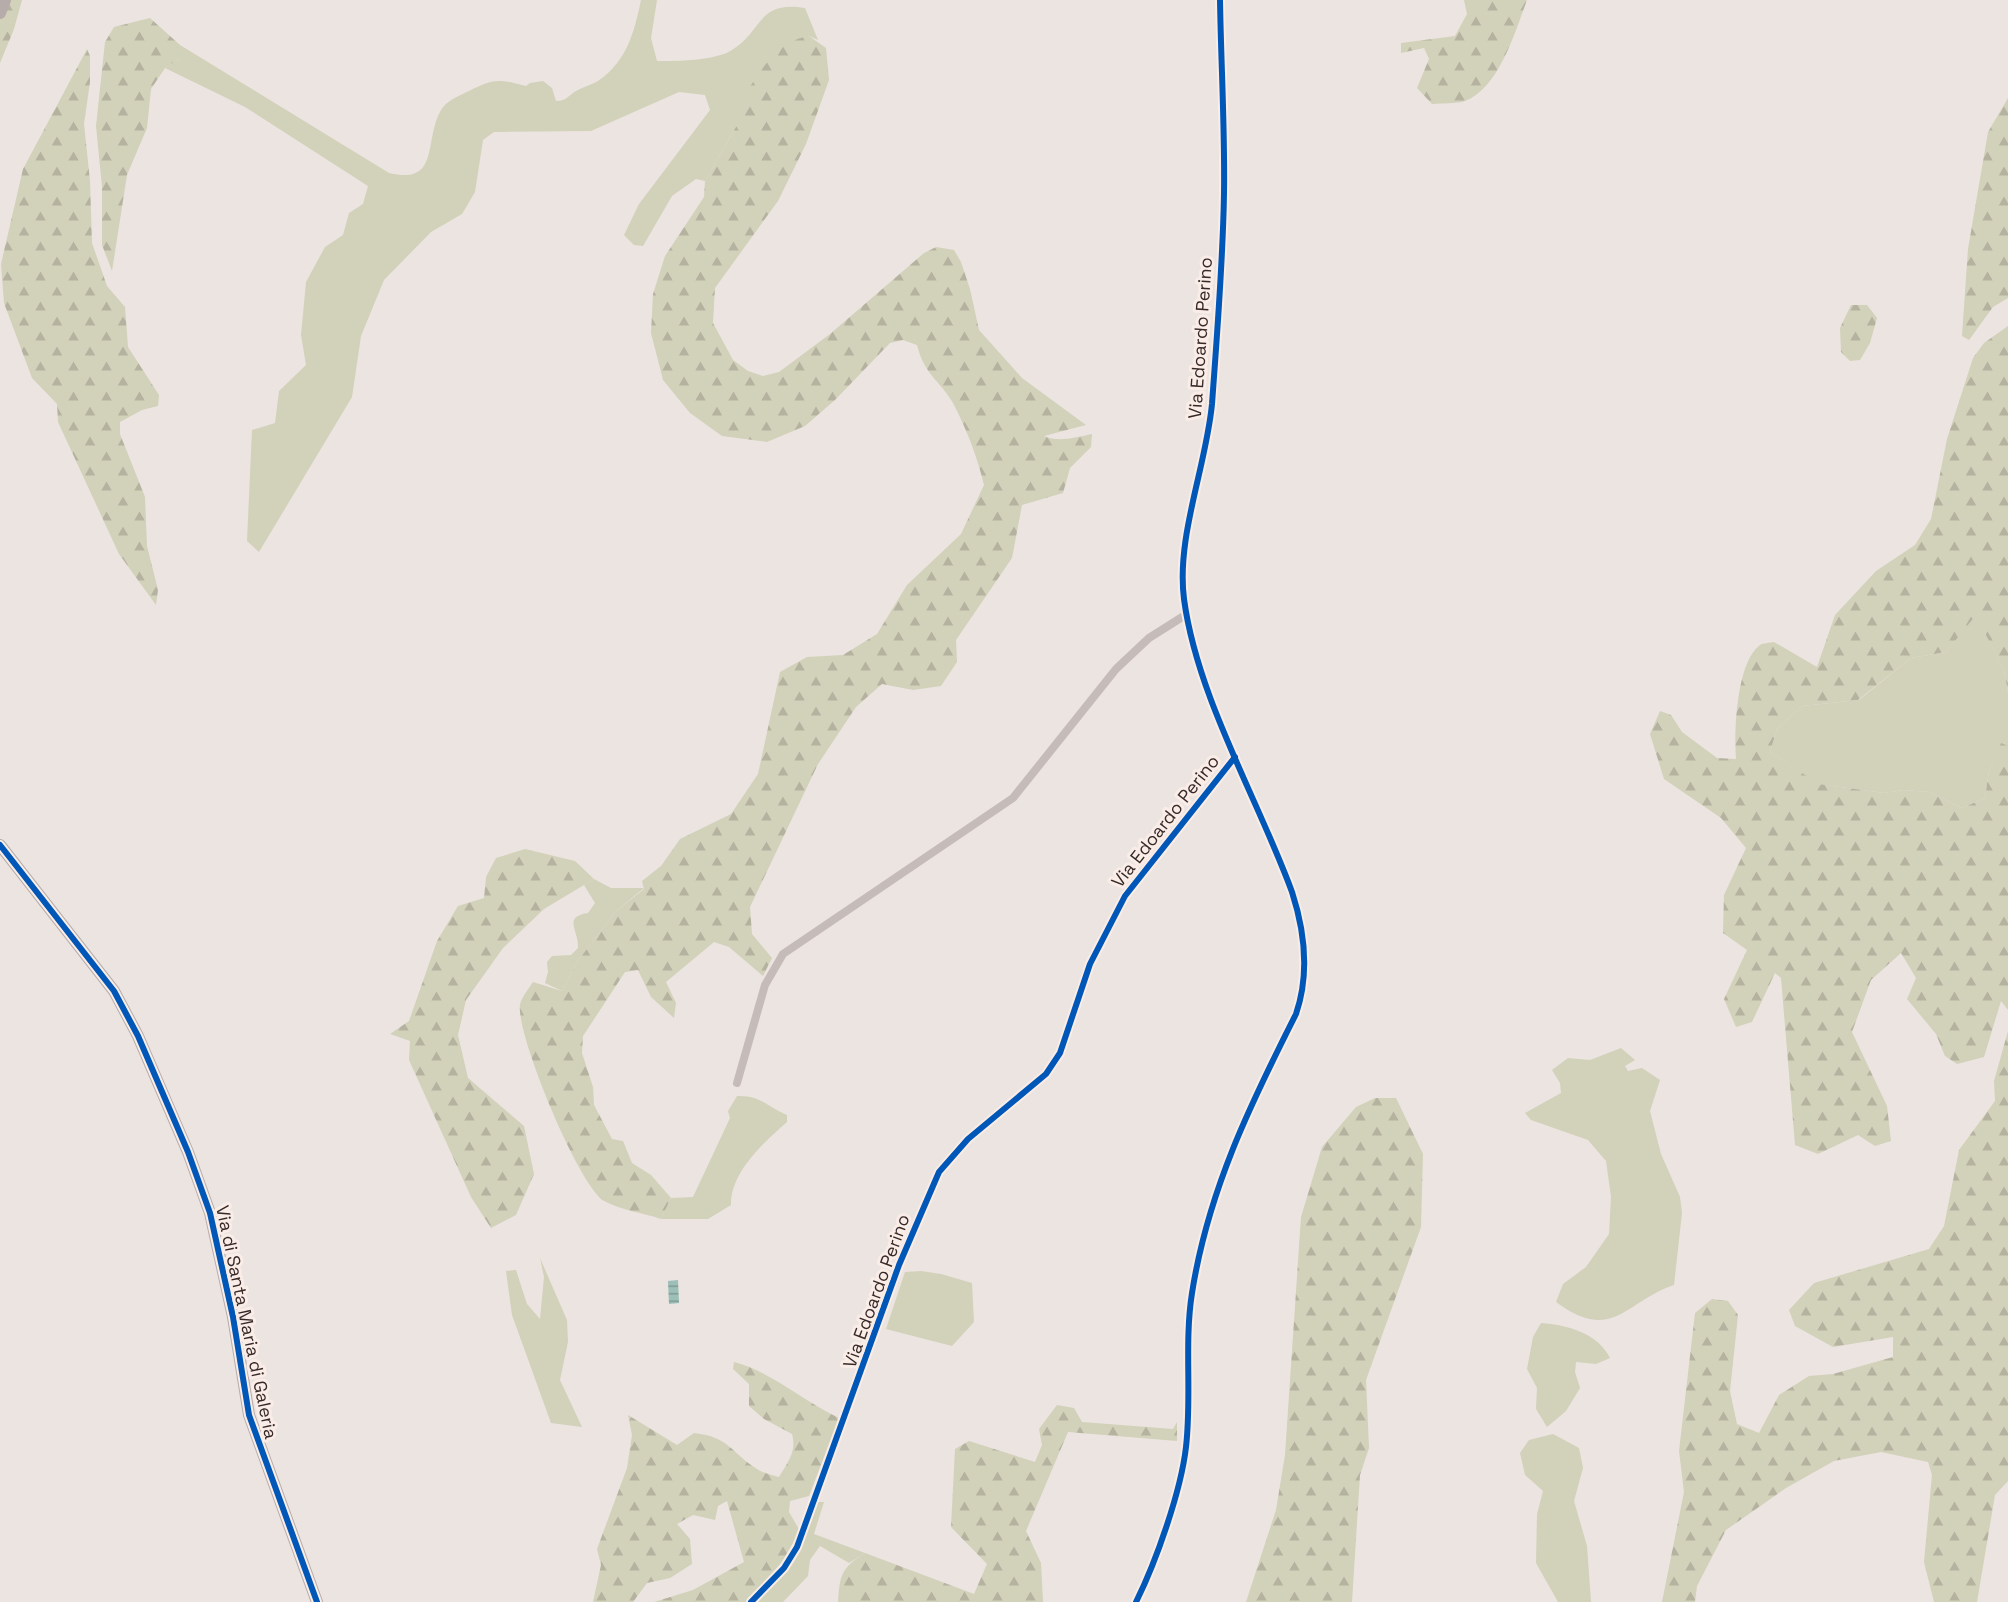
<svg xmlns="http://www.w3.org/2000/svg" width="2008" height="1602" font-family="'Space Grotesk',sans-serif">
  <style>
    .grass { fill: #d2d1ba }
    .forest { fill: url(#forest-firs) }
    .water { fill: url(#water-rules) }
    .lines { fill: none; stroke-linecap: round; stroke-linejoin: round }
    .street { stroke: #c5bcb9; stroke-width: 8 }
    .secondary { stroke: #b6acaa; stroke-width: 12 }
    .cycleway-casing { stroke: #faede7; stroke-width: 10 }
    .cycleway { stroke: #0057b8; stroke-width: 6 }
    .labels { text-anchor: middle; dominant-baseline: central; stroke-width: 6; stroke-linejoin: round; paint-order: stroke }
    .street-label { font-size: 18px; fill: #362927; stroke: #faede7 }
  </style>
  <defs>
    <pattern id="forest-firs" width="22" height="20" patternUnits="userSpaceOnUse" patternTransform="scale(1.5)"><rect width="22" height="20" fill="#d2d1ba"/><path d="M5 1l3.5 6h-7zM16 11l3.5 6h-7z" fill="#b5b3a0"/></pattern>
    <pattern id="water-rules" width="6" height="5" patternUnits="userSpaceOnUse" patternTransform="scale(1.5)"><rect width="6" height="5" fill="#9cbfb7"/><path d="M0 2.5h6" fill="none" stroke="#809b95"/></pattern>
  </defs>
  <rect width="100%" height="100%" fill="#ece4e0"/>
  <!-- grass -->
  <g class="grass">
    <path d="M641,0h16l-6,38 6,23c20,0 58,0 75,-11 31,-19 25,-50 73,-42l13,32 -9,-4 -72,89 -32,56 -9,-2 -24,17 -29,50 -9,-1 -10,-10 15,-31 71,-94 -5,-15 -26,-3 -88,39 -97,1 -11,8 -8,52 -13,22 -31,18 -47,48 -23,56 -9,61 -93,155 -12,-11 5,-111 23,-7 4,-32 27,-26 -5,-30 5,-53 19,-35 18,-12 6,-22 14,-9 5,-18 -123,-79 -80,-39 15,-10v-13l209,128c51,12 35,-31 51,-61 6,-12 19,-16 29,-21 25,-13 31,-12 57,-5l4,-3 13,-2 9,7 4,13c10,0 12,-5 20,-10 7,-4 15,-6 22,-10 29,-20 36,-48 43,-81z"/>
    <polygon points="1976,614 2004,671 2008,692 2008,746 2001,744 1989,770 1985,798 1962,808 1930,792 1903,790 1884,793 1818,784 1770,752 1777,729 1802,706 1859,700 1911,658 1946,652"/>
    <path d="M594,879l17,9h33l-29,24 -38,50 -15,29 -17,-8 3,-11 -1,-10 5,-6 19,-1 7,-7c1,-18 -16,-31 10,-35l7,-10 -11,-18z"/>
    <path d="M1621,1048l14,12 -10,6 3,5 14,-3 18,12 -10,31 11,43 19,43 2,16 -8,72c-50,17 -61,59 -118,17l7,-18 23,-17 23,-33 2,-37 -5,-36 -18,-21 -57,-20 -6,-7 36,-20 -1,-10 -8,-13 16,-12 22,2z"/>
    <path d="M737,1096c24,-1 30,11 50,19v7c-23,20 -57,51 -56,83l-23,14h-47l10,-21 22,-1 37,-79 -2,-7z"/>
    <polygon points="540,1258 567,1320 568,1342 560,1380 582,1427 551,1423 512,1315 506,1271 516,1270 527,1304 540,1319 544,1277"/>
    <polygon points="921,1271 941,1274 972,1283 974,1322 952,1346 886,1329 905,1272"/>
    <path d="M1541,1323c26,2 57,10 69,35l-14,6 -20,-2 -1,10 5,16 -14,23 -19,16 -11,-18 1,-21 -10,-19 6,-32z"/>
    <polygon points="1553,1434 1579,1448 1583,1468 1574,1501 1587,1546 1591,1602 1558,1602 1536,1563 1537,1514 1543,1491 1525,1475 1520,1453 1529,1440"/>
    <polygon points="818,1502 824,1502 814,1534 865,1553 849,1563 820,1546 810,1560 808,1576 783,1602 758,1602 793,1562"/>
  </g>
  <!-- forest -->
  <g class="forest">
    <polygon points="0,0 22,0 14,29 0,63"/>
    <path d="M1464,0h63c-12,32 -28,88 -62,101 -9,3 -23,2 -33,3l-15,-16 12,-29 -5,-11 -23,5v-10l54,-7 12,-22z"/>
    <polygon points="150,18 180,45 180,58 165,68 151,89 147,128 127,175 112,271 102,245 102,187 96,126 105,42 114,27"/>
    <path d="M809,36l17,12 3,32 -23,64 -28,57 -63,87 -2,35 20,37 15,11 15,5 16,-4 51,-38 94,-81 12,-6 18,3 7,12 9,27 9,41 43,48 64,47 -42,11c15,7 33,1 48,-2l-1,13 -21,21 -7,25 -41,12 -10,53 -56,82 1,22 -16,24 -28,4 -31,-6 -26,23 -38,57 -68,143 2,27 20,24 -9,18 -34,-29 -15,-5 -48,40 10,21 -2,15 -23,-21 -13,-27 -13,2 -42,64 -1,17 11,34 1,18 18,34 11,2 9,22 19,12 20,23 -10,21c-17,-6 -41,-9 -57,-18 -25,-15 -88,-166 -84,-196 1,-7 9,-17 13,-23l29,9 15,-29 38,-50 29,-23 -2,-8 19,-15 19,-27 51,-25 27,-40 22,-102 27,-15 36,-2 34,-21 30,-49 54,-51 23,-49c-7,-29 -17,-55 -31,-82 -14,-24 -28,-27 -36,-58l-14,-5 -13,3 -55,57 -30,26 -38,16 -45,-6 -32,-23 -27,-33 -12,-47 2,-39 12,-38 39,-59 1,-16 32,-56 -3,-12c19,-30 38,-71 75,-77z"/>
    <polygon points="87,49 90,56 90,82 84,124 90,181 92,243 107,286 125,307 128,347 159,395 158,406 142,410 120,422 120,434 145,497 147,546 158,590 156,605 119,554 58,422 57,404 32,378 4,303 1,264 23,169"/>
    <polygon points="2008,98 2008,298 1993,307 1969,340 1962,336 1968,249 1988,132"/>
    <polygon points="1851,305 1867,305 1877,318 1870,343 1860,360 1850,361 1841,352 1840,328"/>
    <path d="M2008,326v366l-4,-21 -28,-56 -30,37 -35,6 -53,42 -56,6 -25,23 -7,23 49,32 65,9 19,-3 27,2 32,16 23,-10 4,-28 12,-27 7,3v264l-7,-9 -17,56 -27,7 -12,-8 -9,-22 -29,-35 9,-21 -15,-25 -30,27 -19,52 35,74 4,35 -16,5 -17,-11 -40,19 -23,-9 -14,-167 -6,-5 -23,49 -16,5 -12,-28 23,-49 -24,-17 1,-38 22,-47 -25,-30 -57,-39 -14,-45 10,-23 11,4 11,17 35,26 19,1c-2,-27 0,-96 24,-114 3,-2 10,-2 14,-3l43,25 18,-52 41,-44 39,-26 16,-26 16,-80 26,-81 11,-15z"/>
    <polygon points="525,849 575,861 594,879 544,909 503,948 466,1000 458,1035 468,1078 524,1126 534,1174 516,1215 491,1228 471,1197 409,1060 410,1041 390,1034 409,1021 437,941 458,906 484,898 486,877 496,858"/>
    <polygon points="2008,1031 2008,1481 1995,1495 1977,1602 1934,1602 1924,1562 1932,1475 1928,1462 1881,1452 1834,1461 1786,1488 1726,1530 1697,1586 1695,1602 1662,1602 1684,1492 1679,1451 1695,1313 1712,1299 1728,1301 1738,1315 1730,1391 1737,1424 1759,1433 1779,1395 1809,1376 1833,1374 1893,1357 1893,1337 1833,1347 1795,1326 1789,1310 1814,1283 1929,1249 1944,1226 1959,1150 1995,1101 1994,1081"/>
    <polygon points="1375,1098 1396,1098 1423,1154 1421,1227 1366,1380 1369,1448 1360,1475 1352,1602 1246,1602 1276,1510 1285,1455 1301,1217 1322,1147 1356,1107"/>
    <path d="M734,1362c38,10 69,39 105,56l-30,78 -19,5 -1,11 11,19 -18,31 -35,40h-93l39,-12 51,-28 -17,-61 -9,5 -3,14 -22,-5 -16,9 13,15 2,25 -22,14 -23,5 -14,19h-40l8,-37 -4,-16 30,-81 5,-33 -4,-20 49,30 17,-12c36,4 36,19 63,36 6,4 15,6 22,8 9,-15 18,-26 13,-43l-28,-15 -15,-13v-22l-16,-15z"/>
    <path d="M1057,1405l17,3 8,14 91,7 4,-7v19l-109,-9 -42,99 15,32 2,39h-205c2,-27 3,-34 27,-49l109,41 13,-30 -36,-37 4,-78 14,-8 66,21 7,-17 -3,-16z"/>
  </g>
  <!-- water -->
  <polygon class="water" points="678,1280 679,1303 669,1304 668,1281"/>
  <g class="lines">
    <!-- street -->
    <g class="street">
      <polyline points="737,1083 765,985 783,954 1013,798 1116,669 1149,638 1187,614"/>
      <polyline points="751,1602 784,1568 797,1547 899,1265 939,1172 968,1139 1046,1074 1060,1053 1090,964 1125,896 1235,757"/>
      <path d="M1136,1602c20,-40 45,-111 50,-155 6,-51 -2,-104 6,-154 16,-102 58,-188 104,-279 14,-41 9,-82 -4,-122 -34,-93 -95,-195 -108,-293 -8,-62 22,-132 28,-195 5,-70 11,-141 12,-211 1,-64 -3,-129 -4,-193"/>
    </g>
    <!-- secondary -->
    <g class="secondary">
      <polyline points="0,13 5,0"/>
      <polyline points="0,845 114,991 138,1036 188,1152 210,1213 233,1317 249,1415 317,1602"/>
    </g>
    <defs>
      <g id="cycleway">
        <polyline points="0,845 114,991 138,1036 188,1152 210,1213 233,1317 249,1415 317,1602"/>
        <polyline points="751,1602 784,1568 797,1547 899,1265 939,1172 968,1139 1046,1074 1060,1053 1090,964 1125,896 1235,757"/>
        <path d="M1136,1602c20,-40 45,-111 50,-155 6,-51 -2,-104 6,-154 16,-102 58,-188 104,-279 14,-41 9,-82 -4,-122 -34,-93 -95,-195 -108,-293 -8,-62 22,-132 28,-195 5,-70 11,-141 12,-211 1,-64 -3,-129 -4,-193"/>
      </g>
    </defs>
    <!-- cycleway casing -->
    <use href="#cycleway" class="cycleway-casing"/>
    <!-- cycleway -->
    <use href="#cycleway" class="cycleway"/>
  </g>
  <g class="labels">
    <!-- street labels -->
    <g class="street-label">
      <text transform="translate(1200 338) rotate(-86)">Via Edoardo Perino</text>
      <text transform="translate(1165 821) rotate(-52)">Via Edoardo Perino</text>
      <text transform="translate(876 1291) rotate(-70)">Via Edoardo Perino</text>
      <text transform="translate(247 1322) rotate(78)">Via di Santa Maria di Galeria</text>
    </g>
  </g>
</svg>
